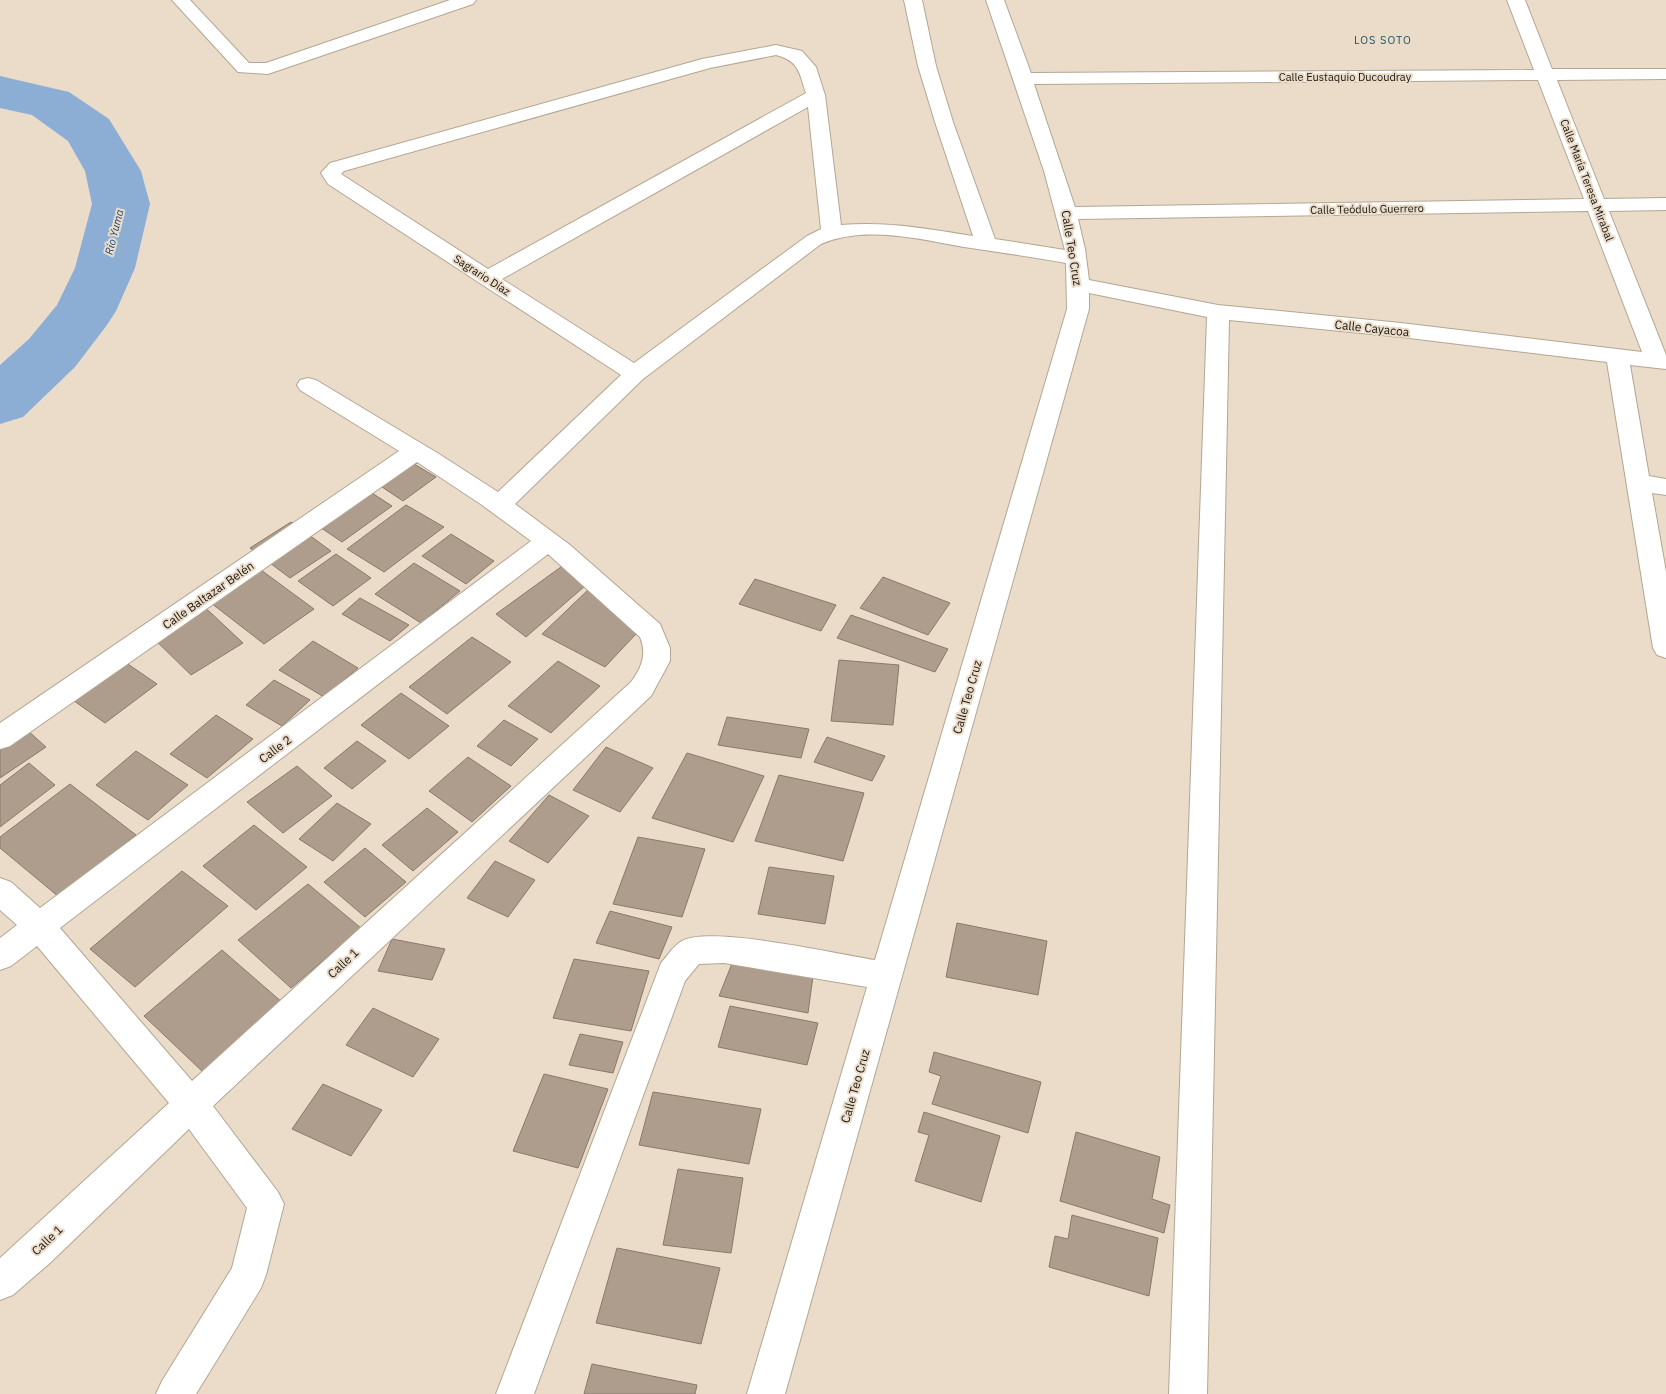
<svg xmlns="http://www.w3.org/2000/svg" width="1666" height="1394" font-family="'IBM Plex Sans',sans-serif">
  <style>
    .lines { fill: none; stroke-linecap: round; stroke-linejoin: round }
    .river { fill: #8daed4; fill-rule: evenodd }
    .building { fill: #ae9d8d; stroke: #89796a }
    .minor-casing { stroke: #b3a693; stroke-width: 2 }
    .minor { fill: #fff; fill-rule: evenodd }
    .labels { text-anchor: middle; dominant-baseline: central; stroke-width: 4; stroke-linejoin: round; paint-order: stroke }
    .far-neighbourhood-label { font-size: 11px; letter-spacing: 1px; fill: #215364; stroke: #eadcc9 }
    .far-street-label { font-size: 11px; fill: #1a150e; stroke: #eadcc9 }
    .far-water-label { font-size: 11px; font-style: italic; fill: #154475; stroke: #eadcc9 }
    .street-label { font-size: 12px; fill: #1a150e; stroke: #eadcc9 }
  </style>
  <rect width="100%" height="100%" fill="#eadcc9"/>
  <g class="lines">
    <!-- river -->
    <polygon class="river" points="0,76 69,92 109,119 141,171 150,204 135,268 116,311 107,325 75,367 23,417 0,424 0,365 29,339 57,305 75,268 92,204 85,171 68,141 32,115 0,108"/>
  </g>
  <!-- building -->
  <g class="building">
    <polygon points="409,461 436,477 403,501 376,483"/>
    <polygon points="355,482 392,506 342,542 305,517"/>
    <polygon points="406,505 444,527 384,572 347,549"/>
    <polygon points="291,522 331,551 290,578 250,548"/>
    <polygon points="451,534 494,561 466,584 422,556"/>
    <polygon points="336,554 371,578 333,606 298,581"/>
    <polygon points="414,563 460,591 421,623 375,594"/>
    <polygon points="565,564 585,586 526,637 496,614"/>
    <polygon points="261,570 314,609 264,644 211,603"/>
    <polygon points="883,577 950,603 928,635 860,608"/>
    <polygon points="755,579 836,605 821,631 739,604"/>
    <polygon points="590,588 651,618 605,667 542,634"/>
    <polygon points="360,598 409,625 390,641 342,614"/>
    <polygon points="196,599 243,643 191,675 145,630"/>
    <polygon points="851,615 948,649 935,672 837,638"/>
    <polygon points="472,637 511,662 447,714 409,687"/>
    <polygon points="313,641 358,668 324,697 279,670"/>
    <polygon points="122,660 157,684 105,723 70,698"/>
    <polygon points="839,660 899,665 893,725 831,721"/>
    <polygon points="558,661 600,686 551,733 508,706"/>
    <polygon points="274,680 310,700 282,726 246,705"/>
    <polygon points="401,693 449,726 409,759 361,725"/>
    <polygon points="216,715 253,739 207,778 170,754"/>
    <polygon points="727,717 809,729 801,758 718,745"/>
    <polygon points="504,720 538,739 511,766 477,746"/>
    <polygon points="17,721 46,747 0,778 0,733"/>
    <polygon points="827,737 885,756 872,781 814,762"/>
    <polygon points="357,741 386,761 352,789 324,768"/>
    <polygon points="606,747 653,768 620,812 573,790"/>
    <polygon points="136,751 188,785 148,820 96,785"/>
    <polygon points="687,753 764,776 733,842 652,818"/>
    <polygon points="468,757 511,786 472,822 429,791"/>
    <polygon points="29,763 55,785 0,827 0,785"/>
    <polygon points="297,766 332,796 283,833 247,802"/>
    <polygon points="779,775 864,793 843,861 755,841"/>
    <polygon points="70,784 136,835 59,897 0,848 0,837"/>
    <polygon points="549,795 589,816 548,863 509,841"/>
    <polygon points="337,803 371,824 333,861 299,839"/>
    <polygon points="427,808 458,832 413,871 382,845"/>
    <polygon points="254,825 307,867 256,910 203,866"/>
    <polygon points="638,837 705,849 682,917 613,904"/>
    <polygon points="365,848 406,882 365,917 324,882"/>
    <polygon points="495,861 535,880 508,917 467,898"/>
    <polygon points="769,867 834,876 825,924 758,914"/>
    <polygon points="182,871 228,906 135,987 90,949"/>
    <polygon points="308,884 361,928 291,988 238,940"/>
    <polygon points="610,911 672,927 659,959 596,943"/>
    <polygon points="957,923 1047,941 1038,995 946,977"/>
    <polygon points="392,939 445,949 432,980 378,971"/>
    <polygon points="222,950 283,1003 204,1073 144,1016"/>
    <polygon points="574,959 649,971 631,1031 553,1018"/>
    <polygon points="733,961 813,976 808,1013 719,996"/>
    <polygon points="730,1006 818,1023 807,1065 718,1047"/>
    <polygon points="373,1008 439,1039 413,1077 346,1045"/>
    <polygon points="580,1034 623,1042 613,1073 569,1065"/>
    <polygon points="934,1052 1041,1082 1028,1133 932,1104 941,1076 929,1072"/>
    <polygon points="544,1074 608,1089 578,1168 513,1151"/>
    <polygon points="323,1084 382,1110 351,1156 292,1129"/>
    <polygon points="653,1092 761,1109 749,1164 639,1145"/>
    <polygon points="924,1112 1000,1136 981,1202 915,1181 929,1135 918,1132"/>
    <polygon points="1076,1132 1160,1157 1152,1199 1170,1205 1164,1233 1060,1201"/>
    <polygon points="678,1169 743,1178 731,1253 663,1245"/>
    <polygon points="1072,1215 1158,1238 1149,1296 1049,1267 1055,1236 1068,1239"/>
    <polygon points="617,1248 720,1268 701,1344 596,1323"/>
    <polygon points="592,1364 697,1385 695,1394 584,1394"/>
  </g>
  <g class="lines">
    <defs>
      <g id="minor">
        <polygon points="172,0 190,0 249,63 266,63 450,0 476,0 473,4 268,74 238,72"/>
        <path d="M904,0h18l14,66 17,56 42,117 70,11 -21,-79 -58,-171h18l27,73 503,-3 -27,-70h18l27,69h114v10l-109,1 47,119 62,-1v12l-57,1 57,144v14l-36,-4 19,111 17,3v16l-14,-2 14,79v86l-9,-3 -4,-7 -46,-286 -206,-25 -172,-17 -22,1074h-38l38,-1077 -118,-24v16l-304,1085h-38l120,-407 -143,-24 -25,1 -14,17 -151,413h-38l165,-431c6,-7 13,-18 21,-22 29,-16 155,13 193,19l192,-651 -1,-46c-34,-6 -68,-11 -102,-16 -45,-8 -99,-22 -143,-3l-178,135 -128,125 55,41 90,79 10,24v13l-19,35 -438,410 65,86 6,12 -18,71 -5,13 -65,106h-40l6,-13 70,-113 15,-60 -58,-79 -138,133 -38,33 -13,5v-42l169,-155 -132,-157 -26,20 -11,4v-32l17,-13 -17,-15v-32l11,4 29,26 491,-367 -49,-36 -65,-43 -407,284 -10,3v-26l399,-272 -99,-61 -3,-5 3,-5 8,-2 8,2 123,74 59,38 123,-117 -293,-191 -7,-11 9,-10 372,-104 74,-14 26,6 14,16 9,28 16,130c45,-4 88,4 132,11l-38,-114 -17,-56zM776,55c23,6 23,17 30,38l-318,176 -147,-95 3,-3 366,-103zM1538,80l46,119 -509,8 -41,-123zM808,107l13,122 -14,7 -173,127 -132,-84zM1588,211l54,141 -241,-29 -183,-18 -129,-25 -4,-31 -7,-30zM548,554l92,83c7,17 2,30 -9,45l-439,399 -132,-153z"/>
      </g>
    </defs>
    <!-- minor casing -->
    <use href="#minor" class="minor-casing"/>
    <!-- minor -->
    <use href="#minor" class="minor"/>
  </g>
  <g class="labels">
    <!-- far-neighbourhood labels -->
    <g class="far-neighbourhood-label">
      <text x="1383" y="40">LOS SOTO</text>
    </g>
    <!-- far-street labels -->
    <g class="far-street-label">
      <text x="1345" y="77">Calle Eustaquio Ducoudray</text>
      <text transform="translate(1587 180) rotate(69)">Calle María Teresa Mirabal</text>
      <text transform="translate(1367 209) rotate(-1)">Calle Teódulo Guerrero</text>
      <text transform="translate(482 275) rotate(33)">Sagrario Díaz</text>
    </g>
    <!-- far-water labels -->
    <g class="far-water-label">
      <text transform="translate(114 232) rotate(-76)">Río Yuma</text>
    </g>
    <!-- street labels -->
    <g class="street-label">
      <text transform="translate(1072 248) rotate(81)">Calle Teo Cruz</text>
      <text transform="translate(1372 328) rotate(6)">Calle Cayacoa</text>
      <text transform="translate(208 595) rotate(-35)">Calle Baltazar Belén</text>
      <text transform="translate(967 697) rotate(-74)">Calle Teo Cruz</text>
      <text transform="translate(275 749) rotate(-37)">Calle 2</text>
      <text transform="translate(343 963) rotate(-43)">Calle 1</text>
      <text transform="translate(855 1086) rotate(-74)">Calle Teo Cruz</text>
      <text transform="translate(47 1240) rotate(-43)">Calle 1</text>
    </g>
  </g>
</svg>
